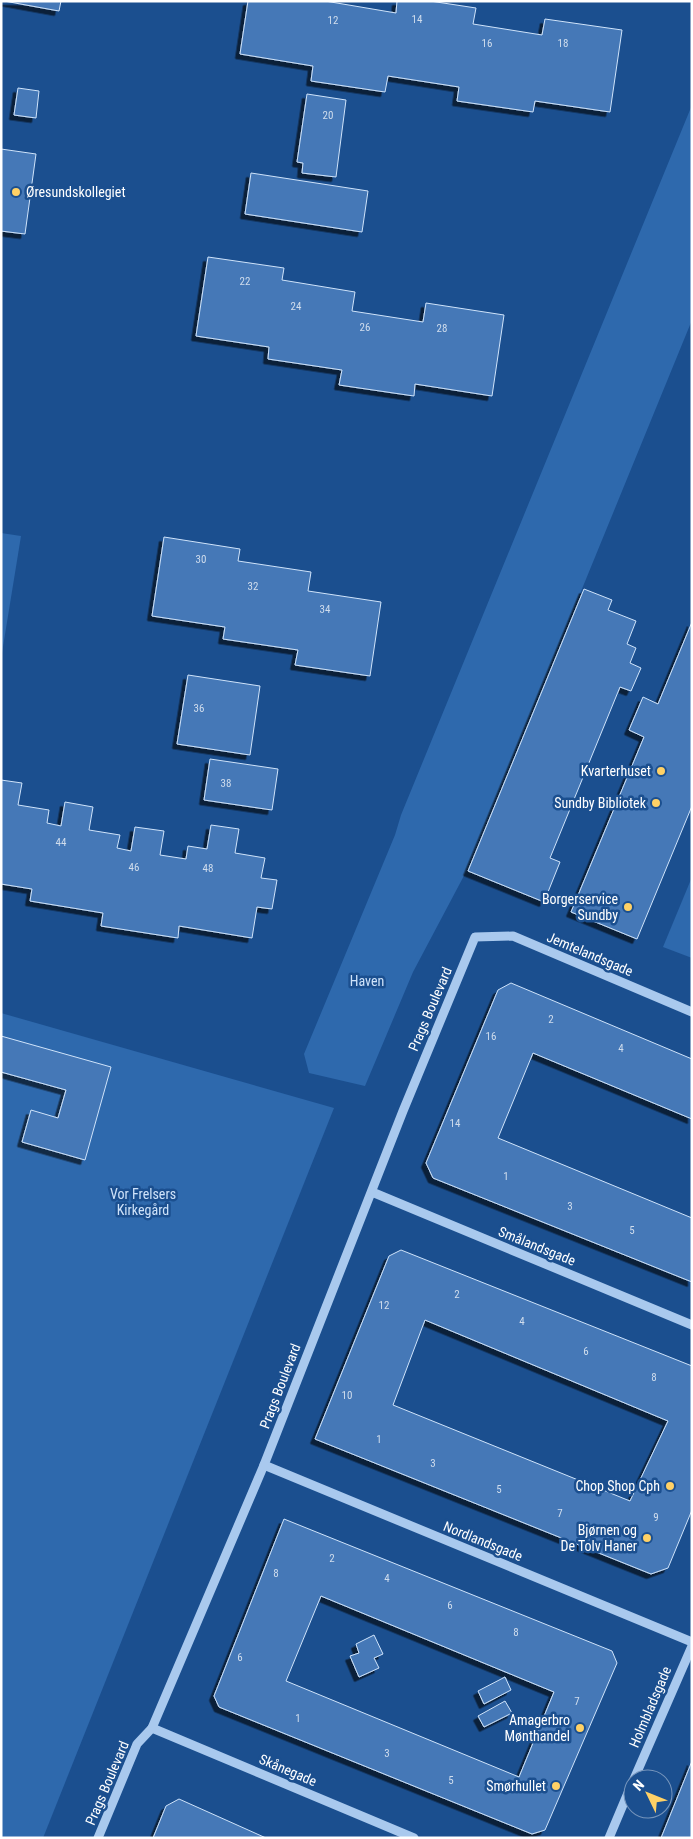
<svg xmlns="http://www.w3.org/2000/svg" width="693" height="1839" font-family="'Roboto Condensed',sans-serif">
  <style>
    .green { fill: #2e69ad }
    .building { fill: #4478b7; stroke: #cfe3fa; fill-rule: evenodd; filter: url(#shadow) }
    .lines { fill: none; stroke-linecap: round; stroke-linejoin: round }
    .minor { stroke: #a9c9ee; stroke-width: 9 }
    .poi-dot { fill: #ffd166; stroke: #1b4f8f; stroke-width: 2 }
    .labels { text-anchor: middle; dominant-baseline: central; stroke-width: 5; stroke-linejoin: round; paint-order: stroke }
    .number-label { font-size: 11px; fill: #d0dded }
    .poi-label { font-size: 14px; fill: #fff; stroke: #1b4f8f; text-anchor: end }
    .street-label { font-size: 14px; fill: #fff; stroke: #1b4f8f }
    .park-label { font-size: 14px; fill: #cfe3fa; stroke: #1b4f8f }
  </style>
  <defs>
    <filter id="shadow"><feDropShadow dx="-4.5" dy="4.5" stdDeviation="0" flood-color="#0009"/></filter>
  </defs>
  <rect width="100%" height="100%" fill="#1b4f8f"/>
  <!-- green -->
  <g class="green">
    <polygon points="692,105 692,320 467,870 413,972 365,1086 309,1073 304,1054 395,835 401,815"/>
    <polygon points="1,533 21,536 1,659"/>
    <polygon points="692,877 692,958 663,947"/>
    <polygon points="1,1013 334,1108 43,1838 1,1838"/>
  </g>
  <!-- building -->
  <g class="building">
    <polygon points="4,1 61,1 59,11"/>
    <polygon points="248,1 325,1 396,13 397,1 430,1 476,8 473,24 542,35 545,19 622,30 610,112 535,101 533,112 457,101 459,87 388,76 385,92 311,81 313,66 240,54"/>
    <polygon points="18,88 39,91 36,118 14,115"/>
    <polygon points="307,94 346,100 336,177 302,173 303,163 297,162"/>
    <polygon points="1,149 36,154 25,234 1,231"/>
    <polygon points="251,173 368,191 362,232 245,214"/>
    <polygon points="208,257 284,268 282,280 355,292 352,311 423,322 426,303 504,315 492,396 415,384 414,396 339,385 342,370 268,359 269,347 196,336"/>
    <polygon points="164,537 240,549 238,561 311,572 308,591 381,602 370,676 295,665 298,650 223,639 225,627 152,616"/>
    <polygon points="584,589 612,600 608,610 636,621 627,644 636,648 630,663 641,668 631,691 620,687 550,858 560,862 544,902 468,871"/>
    <polygon points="692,622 692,806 637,939 571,912 644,737 629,730 643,697 658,704"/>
    <polygon points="188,675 260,686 250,755 177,744"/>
    <polygon points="210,759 278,769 272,810 204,800"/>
    <polygon points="1,780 22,783 18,805 49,810 47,823 61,826 65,802 93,807 89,830 120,835 117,848 131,851 135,827 164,831 160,855 186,859 188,846 207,849 211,825 239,829 235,853 265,858 261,878 277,880 272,909 257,907 252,938 179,926 178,938 101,926 103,913 30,901 32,889 1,884"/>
    <polygon points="511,983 692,1059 692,1119 533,1053 498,1138 692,1218 692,1282 433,1178 426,1163 498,990"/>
    <polygon points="1,1036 111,1067 85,1160 22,1142 31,1110 58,1118 66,1090 1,1072"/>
    <path d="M401,1250l291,116v144l-24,58 -17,6 -336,-135 74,-183zM425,1320l243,101 -38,80 -237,-96z"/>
    <path d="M284,1519l328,132 5,12 -72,167 -13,4 -313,-127 -5,-11zM321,1596l233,96 -35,85 -233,-96z"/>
    <polygon points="374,1635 383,1654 374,1658 379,1668 359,1677 350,1656 359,1653 356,1644"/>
    <polygon points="505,1677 511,1690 484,1704 478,1691"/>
    <polygon points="505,1701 512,1713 484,1727 478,1716"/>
    <polygon points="692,1761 692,1838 661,1838"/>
    <polygon points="179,1799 266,1838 153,1838 166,1806"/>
  </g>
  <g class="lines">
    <!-- minor -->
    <g class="minor">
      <polyline points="372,1192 692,1325"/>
      <polyline points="264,1465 692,1642"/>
      <polyline points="152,1728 414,1838"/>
      <polyline points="634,1779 692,1646"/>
      <polyline points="98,1838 137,1744 152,1728 264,1465 403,1111 475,937 513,936 692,1012"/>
      <polyline points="609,1838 633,1781"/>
    </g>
  </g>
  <!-- markers -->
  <g class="poi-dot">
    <circle cx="16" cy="192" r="5"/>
    <circle cx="661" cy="771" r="5"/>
    <circle cx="656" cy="803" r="5"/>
    <circle cx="628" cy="907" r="5"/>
    <circle cx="670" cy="1486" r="5"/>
    <circle cx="647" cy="1538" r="5"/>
    <circle cx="580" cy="1728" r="5"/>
    <circle cx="556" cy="1786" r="5"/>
  </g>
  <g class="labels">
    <!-- number labels -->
    <g class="number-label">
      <text x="417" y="19">14</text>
      <text x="333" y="20">12</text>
      <text x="487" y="43">16</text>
      <text x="563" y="43">18</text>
      <text x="328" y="115">20</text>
      <text x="245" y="281">22</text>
      <text x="296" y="306">24</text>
      <text x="365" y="327">26</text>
      <text x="442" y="328">28</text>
      <text x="201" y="559">30</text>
      <text x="253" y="586">32</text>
      <text x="325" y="609">34</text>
      <text x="199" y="708">36</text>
      <text x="226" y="783">38</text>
      <text x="61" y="842">44</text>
      <text x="134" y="867">46</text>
      <text x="208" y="868">48</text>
      <text x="551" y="1019">2</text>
      <text x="491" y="1036">16</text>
      <text x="621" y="1048">4</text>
      <text x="455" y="1123">14</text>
      <text x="506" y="1176">1</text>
      <text x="570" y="1206">3</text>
      <text x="632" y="1230">5</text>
      <text x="457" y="1294">2</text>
      <text x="384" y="1305">12</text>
      <text x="522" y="1321">4</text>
      <text x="586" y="1351">6</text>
      <text x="654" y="1377">8</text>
      <text x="347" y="1395">10</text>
      <text x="379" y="1439">1</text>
      <text x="433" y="1463">3</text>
      <text x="499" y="1489">5</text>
      <text x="560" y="1513">7</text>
      <text x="656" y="1517">9</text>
      <text x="332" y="1558">2</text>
      <text x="276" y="1573">8</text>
      <text x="387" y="1578">4</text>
      <text x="450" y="1605">6</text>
      <text x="516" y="1632">8</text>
      <text x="240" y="1657">6</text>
      <text x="577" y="1701">7</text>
      <text x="298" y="1718">1</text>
      <text x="387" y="1753">3</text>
      <text x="451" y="1780">5</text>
    </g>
    <!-- poi labels -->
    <g class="poi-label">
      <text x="26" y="192" text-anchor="start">Øresundskollegiet</text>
      <text x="651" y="771">Kvarterhuset</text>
      <text x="646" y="803">Sundby Bibliotek</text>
      <text x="618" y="899">Borgerservice<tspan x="618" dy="16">Sundby</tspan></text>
      <text x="660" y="1486">Chop Shop Cph</text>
      <text x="637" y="1530">Bjørnen og<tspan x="637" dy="16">De Tolv Haner</tspan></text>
      <text x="570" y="1720">Amagerbro<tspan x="570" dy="16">Mønthandel</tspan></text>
      <text x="546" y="1786">Smørhullet</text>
    </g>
    <!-- street labels -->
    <g class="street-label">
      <text transform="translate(590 954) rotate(23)">Jemtelandsgade</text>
      <text transform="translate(430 1009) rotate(-67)">Prags Boulevard</text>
      <text transform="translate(537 1246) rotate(22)">Smålandsgade</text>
      <text transform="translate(280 1386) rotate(-69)">Prags Boulevard</text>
      <text transform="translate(483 1541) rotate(22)">Nordlandsgade</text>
      <text transform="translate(650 1707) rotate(-67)">Holmbladsgade</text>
      <text transform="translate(288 1770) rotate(23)">Skånegade</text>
      <text transform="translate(107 1783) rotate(-67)">Prags Boulevard</text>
    </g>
    <!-- park labels -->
    <g class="park-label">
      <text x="367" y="981">Haven</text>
      <text x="143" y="1194">Vor Frelsers<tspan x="143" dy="16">Kirkegård</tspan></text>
    </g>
  </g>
  <!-- border -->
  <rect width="693" height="1839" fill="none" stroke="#ffffff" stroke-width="5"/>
  <!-- north arrow -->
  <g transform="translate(648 1794) rotate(313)"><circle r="24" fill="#1b4f8f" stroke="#7695bc"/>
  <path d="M0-4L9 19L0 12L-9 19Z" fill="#ffd166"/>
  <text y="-8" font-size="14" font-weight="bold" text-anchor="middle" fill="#ffffff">N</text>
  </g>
</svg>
